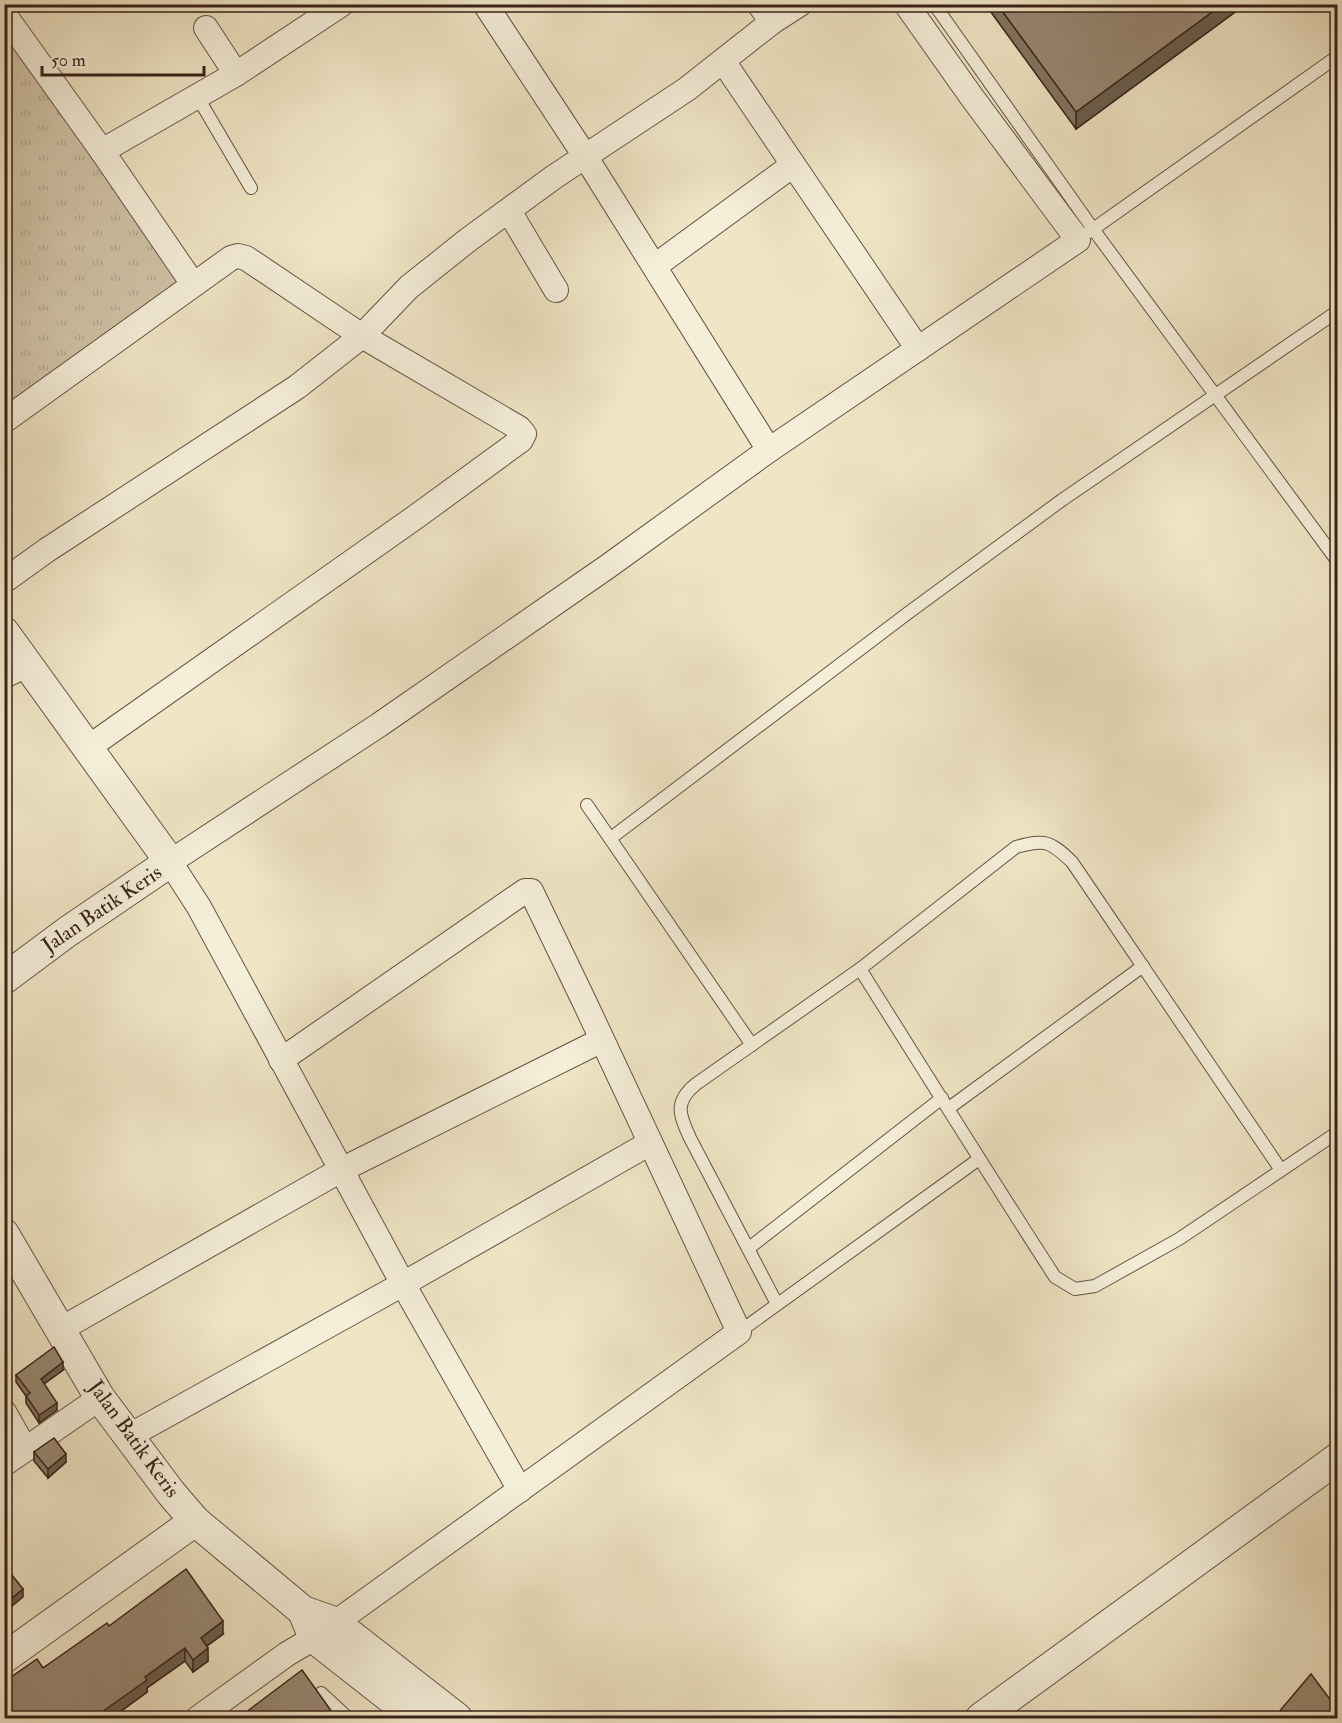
<svg xmlns="http://www.w3.org/2000/svg" width="1342" height="1723" font-family="'IM FELL Double Pica',serif">
  <style>
    .grass { fill: url(#grass-tufts); stroke: #857461; stroke-width: 1.5 }
    .lines { fill: none; stroke-linecap: round; stroke-linejoin: round }
    .service-casing { stroke: #675344; stroke-width: 14 }
    .minor-casing { stroke: #675344; stroke-width: 26 }
    .tertiary-casing { stroke: #675344; stroke-width: 32 }
    .service { stroke: #f5efda; stroke-width: 12 }
    .minor { stroke: #f5efda; stroke-width: 24 }
    .tertiary { stroke: #f5efda; stroke-width: 30 }
    .wall { fill: #837563; stroke: #392219; stroke-width: 1.5 }
    .shaded-wall { fill: #6a5f50; stroke: #392219; stroke-width: 1.5 }
    .building { fill: #988873; stroke: #392219; stroke-width: 1.5 }
    .labels { text-anchor: middle; dominant-baseline: central; stroke-width: 5; stroke-linejoin: round; paint-order: stroke }
    .street-label { font-size: 21px; fill: #392219; stroke: #f5efda }
  </style>
  <defs>
    <pattern id="grass-tufts" width="24" height="20" patternUnits="userSpaceOnUse" patternTransform="scale(1.5)"><rect width="24" height="20" fill="#d1c5a9"/><path d="M3 7l-1-3M5 7V3M7 7l1-3M15 17l-1-3M17 17v-4M19 17l1-3" fill="none" stroke="#b4a991"/></pattern>
  </defs>
  <rect width="100%" height="100%" fill="#f0e6c6"/>
  <filter id="stains"><feTurbulence type="fractalNoise" baseFrequency=".00333" numOctaves="4"/><feColorMatrix values="0 0 0 0 .2 0 0 0 0 .09 0 0 0 0 .02 0 0 0 .5 -.17"/></filter>
  <radialGradient id="worn" r=".72"><stop offset=".6" stop-color="#630" stop-opacity="0"/><stop offset="1" stop-color="#630" stop-opacity=".3"/></radialGradient>
  <!-- grass -->
  <polygon class="grass" points="4,32 183,282 5,405 4,405"/>
  <g class="lines">
    <defs>
      <g id="service">
        <polyline points="934,4 1093,229 1338,562"/>
        <polyline points="197,96 251,188"/>
        <polyline points="1089,232 1338,56"/>
        <polyline points="587,805 752,1045"/>
        <polyline points="611,838 908,613 1062,500 1338,311"/>
        <path d="M860,969c65,103 129,206 195,308l20,12 20,-3 84,-47 159,-107"/>
        <polyline points="949,1108 1143,966"/>
        <polyline points="749,1248 942,1098"/>
        <path d="M777,1304l-87,-166c-11,-24 -16,-36 6,-54l164,-115 156,-122c30,-8 34,-6 56,15l209,308"/>
        <polyline points="739,1332 979,1159"/>
        <polyline points="321,1693 348,1718"/>
      </g>
      <g id="minor">
        <polyline points="485,4 585,156 769,450"/>
        <polyline points="759,4 772,22 800,4"/>
        <polyline points="4,14 102,151 193,284"/>
        <polyline points="206,28 236,74"/>
        <polyline points="723,61 918,349"/>
        <polyline points="102,151 236,74 342,4"/>
        <polyline points="509,211 556,290"/>
        <polyline points="655,266 793,165"/>
        <polyline points="4,421 231,258 238,256 246,258 362,336 519,428 524,434 521,440 417,516 89,747"/>
        <polyline points="4,581 47,550 297,387 362,336 409,287 468,240 554,177 687,89 772,22"/>
        <polyline points="4,676 27,665"/>
        <polyline points="61,1329 341,1170 602,1040"/>
        <polyline points="4,1412 25,1449"/>
        <polyline points="129,1436 403,1284 650,1143"/>
        <polyline points="4,1464 100,1398"/>
        <polyline points="520,1490 403,1284 199,907 170,862 379,725 607,567 769,450 1078,240 971,96 906,4"/>
        <polyline points="198,1718 287,1654 314,1638 739,1332 585,1003 531,891 525,891 281,1060"/>
      </g>
      <g id="tertiary">
        <polyline points="4,632 170,862 67,932 4,979"/>
        <polyline points="4,1234 100,1398 171,1493 195,1521 303,1611 334,1622 457,1718"/>
        <polyline points="303,1611 314,1638 416,1718"/>
        <polyline points="4,1658 195,1521"/>
        <polyline points="981,1718 1338,1458"/>
      </g>
    </defs>
    <!-- service casing -->
    <use href="#service" class="service-casing"/>
    <!-- minor casing -->
    <use href="#minor" class="minor-casing"/>
    <!-- tertiary casing -->
    <use href="#tertiary" class="tertiary-casing"/>
    <!-- service -->
    <use href="#service" class="service"/>
    <!-- minor -->
    <use href="#minor" class="minor"/>
    <!-- tertiary -->
    <use href="#tertiary" class="tertiary"/>
  </g>
  <!-- wall -->
  <g class="wall">
    <polygon points="985,4 1246,4 1076,129"/>
    <polygon points="63,1370 44,1384 57,1410 39,1423 26,1403 26,1396 16,1382 16,1375"/>
    <polygon points="34,1452 66,1462 48,1478 34,1461"/>
    <polygon points="109,1626 223,1634 207,1646 208,1661 193,1672 185,1661 147,1688 147,1692 110,1719 4,1719 43,1668"/>
  </g>
  <!-- shaded-wall -->
  <g class="shaded-wall">
    <polygon points="1223,4 1246,4 1076,129 1076,112"/>
    <polygon points="63,1362 63,1370 41,1386 41,1379"/>
    <polygon points="57,1403 57,1410 39,1423 39,1415"/>
    <polygon points="66,1454 66,1462 48,1478 48,1469"/>
    <polygon points="23,1589 23,1597 5,1612 5,1604"/>
    <polygon points="223,1621 223,1634 201,1650 201,1638"/>
    <polygon points="185,1648 185,1661 147,1688 147,1692 110,1719 92,1719 145,1677"/>
    <polygon points="208,1648 208,1661 193,1672 193,1660"/>
  </g>
  <!-- building -->
  <g class="building">
    <polygon points="997,4 1223,4 1076,112"/>
    <polygon points="54,1347 63,1362 41,1379 57,1403 39,1415 26,1396 30,1393 16,1375"/>
    <polygon points="54,1438 66,1454 48,1469 34,1452"/>
    <polygon points="4,1565 23,1589 5,1604 4,1603"/>
    <polygon points="186,1569 223,1621 201,1638 208,1648 193,1660 185,1648 145,1677 147,1680 92,1719 4,1719 4,1682 37,1659 43,1668 107,1623 109,1626"/>
    <polygon points="302,1670 337,1719 237,1719"/>
    <polygon points="1311,1674 1338,1710 1338,1719 1273,1719"/>
  </g>
  <g class="labels">
    <!-- street labels -->
    <g class="street-label">
      <text transform="translate(102 909) rotate(-34)">Jalan Batik Keris</text>
      <text transform="translate(134 1439) rotate(54)">Jalan Batik Keris</text>
    </g>
  </g>
  <!-- margin -->
  <rect width="1342" height="1723" fill="none" stroke="#f0e6c6" stroke-width="24"/>
  <rect x="6" y="6" width="1330" height="1711" fill="none" stroke="#392219" stroke-width="3"/>
  <rect x="12" y="12" width="1318" height="1699" fill="none" stroke="#392219" stroke-width="1.5"/>
  <!-- scale -->
  <path d="M42 66v9h162v-9" fill="none" stroke="#392219" stroke-width="3"/>
  <text x="51" y="66" font-size="18" fill="#392219" stroke="#f5efda" stroke-width="4.5" paint-order="stroke">50 m</text>
  <rect width="100%" height="100%" filter="url(#stains)"/>
  <rect width="100%" height="100%" fill="url(#worn)"/>
</svg>
